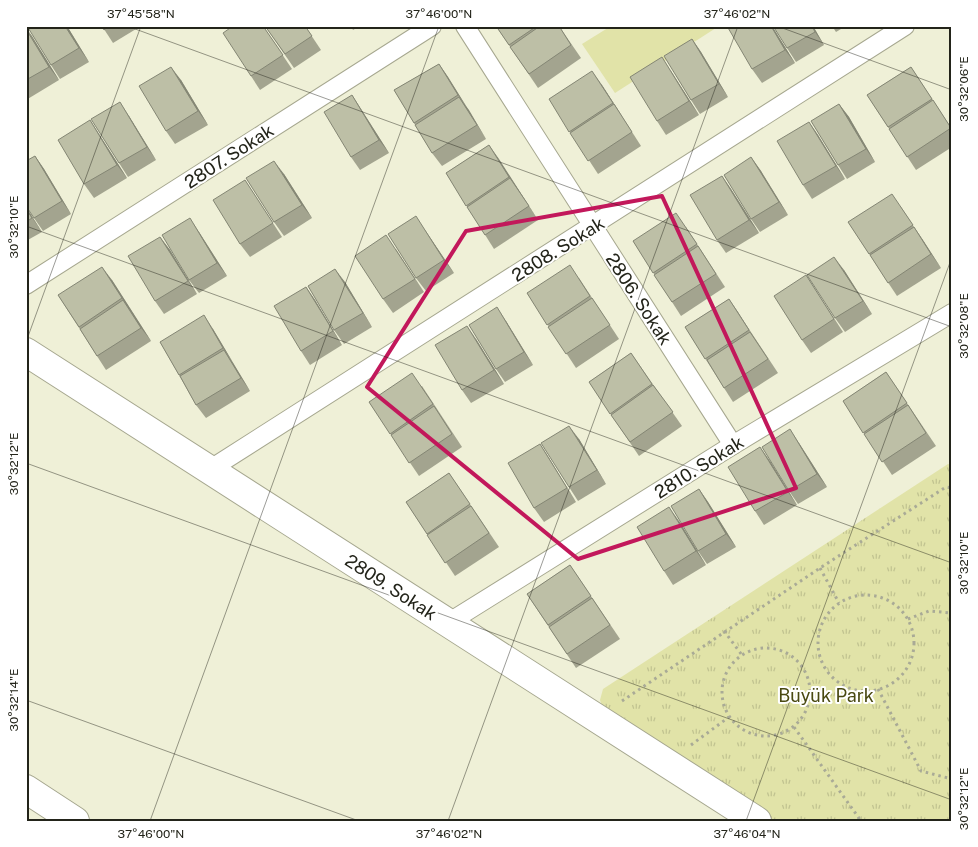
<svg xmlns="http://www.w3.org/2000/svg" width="978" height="847" font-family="'Public Sans',sans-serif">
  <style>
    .green { fill: #e1e3a8 }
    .park { fill: url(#park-tufts) }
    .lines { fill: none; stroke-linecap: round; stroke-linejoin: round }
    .service-casing { stroke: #a6a78f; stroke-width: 20 }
    .minor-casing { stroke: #a6a78f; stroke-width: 30 }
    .tertiary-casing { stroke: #a6a78f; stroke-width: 30 }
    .path { stroke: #a9aa96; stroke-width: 3; stroke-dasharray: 2.5 4; stroke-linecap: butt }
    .service { stroke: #fff; stroke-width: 18 }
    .minor { stroke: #fff; stroke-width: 28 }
    .tertiary { stroke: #fff; stroke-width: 28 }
    .wall { fill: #a3a48f }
    .shaded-wall { fill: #848674 }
    .building { fill: #bdbfa6; stroke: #848674 }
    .marked { fill: none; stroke: #c2185b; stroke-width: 4; stroke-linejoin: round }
    .ticks { fill: none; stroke: #23241a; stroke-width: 1; stroke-opacity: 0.45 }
    .labels { text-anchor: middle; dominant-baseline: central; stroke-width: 4; stroke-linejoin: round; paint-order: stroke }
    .street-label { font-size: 18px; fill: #23241a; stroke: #fff }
    .park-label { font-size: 18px; fill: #494911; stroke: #fff }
    .neatline { fill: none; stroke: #23241a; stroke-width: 2 }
    .ticks-label { font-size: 12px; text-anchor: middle; fill: #23241a }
  </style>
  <defs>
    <pattern id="park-tufts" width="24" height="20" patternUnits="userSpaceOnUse" patternTransform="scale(1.25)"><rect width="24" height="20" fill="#e1e3a8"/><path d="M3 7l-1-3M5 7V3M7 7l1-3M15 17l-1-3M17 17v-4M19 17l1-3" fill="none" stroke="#c1c390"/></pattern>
  </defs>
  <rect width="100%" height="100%" fill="#eff0d7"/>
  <!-- green -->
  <polygon class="green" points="611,26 719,26 615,93 582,44"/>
  <!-- park -->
  <polygon class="park" points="948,464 952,465 951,821 775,821 605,715 600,700 603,689"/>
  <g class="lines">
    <defs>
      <g id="service">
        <polyline points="465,26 733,445"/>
        <polyline points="26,285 432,26"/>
        <polyline points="209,470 905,26"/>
        <polyline points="448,623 733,445 952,313"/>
      </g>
      <polyline id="minor" points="26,352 757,821"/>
      <polyline id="tertiary" points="26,789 75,821"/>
    </defs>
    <!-- service casing -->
    <use href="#service" class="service-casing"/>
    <!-- minor casing -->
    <use href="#minor" class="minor-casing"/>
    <!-- tertiary casing -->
    <use href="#tertiary" class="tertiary-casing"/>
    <!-- path -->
    <g class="path">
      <polyline points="820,568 839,603"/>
      <circle cx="866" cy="643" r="48"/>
      <polyline points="908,619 929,611 952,613"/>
      <polyline points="724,631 742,655"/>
      <circle cx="766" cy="692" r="44"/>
      <polyline points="878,689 921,771 952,779"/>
      <polyline points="622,701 820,568 946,487 952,488"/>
      <polyline points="794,727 861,821"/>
      <polyline points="691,745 729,717"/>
    </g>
    <!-- service -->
    <use href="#service" class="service"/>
    <!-- minor -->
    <use href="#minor" class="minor"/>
    <!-- tertiary -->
    <use href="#tertiary" class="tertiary"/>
  </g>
  <!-- wall -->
  <g class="wall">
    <polygon points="67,26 89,62 60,79 51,65"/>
    <polygon points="102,26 141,26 113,43"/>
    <polygon points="263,26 292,69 260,90 251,76"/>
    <polygon points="265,26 305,26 321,50 294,68"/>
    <polygon points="351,26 360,26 353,30"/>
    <polygon points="496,26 559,26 581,58 538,88"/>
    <polygon points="772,26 795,63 762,83 752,69"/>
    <polygon points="813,26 824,45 796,62 787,48"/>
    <polygon points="832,26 846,26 836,32"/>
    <polygon points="26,28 59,80 26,100"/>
    <polygon points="692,39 701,52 728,97 700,114 691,100"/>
    <polygon points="439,64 448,77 486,139 442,166 432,153 394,90"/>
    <polygon points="911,67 952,129 952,147 916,170 867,95"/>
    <polygon points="671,71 699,115 666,135 657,121"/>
    <polygon points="181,80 208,125 175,144 166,131"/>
    <polygon points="602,85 641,146 598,174 549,99"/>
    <polygon points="352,95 361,109 389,153 360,170 351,157"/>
    <polygon points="839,104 849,117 875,162 847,179 838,165"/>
    <polygon points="129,116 156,160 128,177 119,163"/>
    <polygon points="90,120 99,134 127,178 94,198 84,184"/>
    <polygon points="809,122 818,135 845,179 812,199 803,185"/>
    <polygon points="489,145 538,220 494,249 446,173"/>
    <polygon points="35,156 44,169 71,214 43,231 34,218"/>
    <polygon points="751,157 761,171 788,215 760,232 751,219"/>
    <polygon points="284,174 312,218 284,236 274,222"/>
    <polygon points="722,176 731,189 759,233 726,253 717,240"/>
    <polygon points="245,180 282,237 250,257 240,244"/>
    <polygon points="26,207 42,232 26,241"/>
    <polygon points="901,207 941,268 897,296 848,222"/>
    <polygon points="686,227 725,287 681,316 633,241"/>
    <polygon points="425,230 454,273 426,291 416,278"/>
    <polygon points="199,232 227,276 199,293 189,280"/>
    <polygon points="160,237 170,250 197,294 164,314 155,301"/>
    <polygon points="396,249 424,292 393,313 383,299"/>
    <polygon points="844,270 872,314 845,332 835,318"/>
    <polygon points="806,275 843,332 811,353 802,340"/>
    <polygon points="579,278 619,339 576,368 527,293"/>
    <polygon points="112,280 151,341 106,370 97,356 58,295"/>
    <polygon points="345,282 372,327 344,344 334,330"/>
    <polygon points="306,287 315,300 342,345 310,365 301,351"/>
    <polygon points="729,299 778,373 733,402 685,327"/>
    <polygon points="506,321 533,365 505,382 496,369"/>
    <polygon points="213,329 250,391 206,418 196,405 160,342"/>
    <polygon points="476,339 504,384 471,403 462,390"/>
    <polygon points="631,353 682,426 639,456 589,382"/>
    <polygon points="886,372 936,446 892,475 843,401"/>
    <polygon points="422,386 462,447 419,476 369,402"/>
    <polygon points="579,439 606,484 578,501 569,487"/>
    <polygon points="799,443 827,487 798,504 789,491"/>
    <polygon points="540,444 549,458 576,502 544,522 534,508"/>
    <polygon points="770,461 797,505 764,525 755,511"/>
    <polygon points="449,473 499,547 455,576 406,502"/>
    <polygon points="699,489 708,502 736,547 707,564 698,551"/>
    <polygon points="679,521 706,565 673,585 664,571"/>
    <polygon points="570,565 620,639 576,668 527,594"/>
  </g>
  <!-- shaded-wall -->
  <g class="shaded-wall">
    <polygon points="65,26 67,26 89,62 79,48"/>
    <polygon points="771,26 772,26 795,63 785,50"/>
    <polygon points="812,26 813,26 824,45 815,32"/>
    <polygon points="26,28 32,36 59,80 49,67"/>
    <polygon points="692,39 701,52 728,97 719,84"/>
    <polygon points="662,57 671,71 699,115 689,101"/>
    <polygon points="439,64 448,77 468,109 458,95"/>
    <polygon points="171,67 181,80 208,125 198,111"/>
    <polygon points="592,71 602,85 622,116 613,103"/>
    <polygon points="352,95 361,109 389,153 379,140"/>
    <polygon points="459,97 469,110 486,139"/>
    <polygon points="120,102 129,116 156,160 147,147"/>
    <polygon points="839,104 849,117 875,162 866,149"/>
    <polygon points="90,120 99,134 127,178 117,165"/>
    <polygon points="809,122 818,135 845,179 836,166"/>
    <polygon points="489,145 499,159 538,220 509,177"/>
    <polygon points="35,156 44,169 71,214 62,201"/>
    <polygon points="751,157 761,171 788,215 779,202"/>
    <polygon points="274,161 284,174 312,218 302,205"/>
    <polygon points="722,176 731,189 759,233 749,220"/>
    <polygon points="26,207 42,232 26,209"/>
    <polygon points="416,216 425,230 454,273 444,260"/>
    <polygon points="190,218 199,232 227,276 217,263"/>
    <polygon points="914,227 923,240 941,268 931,254"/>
    <polygon points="160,237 170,250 197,294 188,281"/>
    <polygon points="834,257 844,270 872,314 863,301"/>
    <polygon points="102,267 112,280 151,341 141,328"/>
    <polygon points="335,269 345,282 372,327 363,313"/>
    <polygon points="306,287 315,300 342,345 333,331"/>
    <polygon points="729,299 738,312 758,344 749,330"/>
    <polygon points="497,307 506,321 533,365 524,352"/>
    <polygon points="204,315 213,329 232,361 223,348"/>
    <polygon points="467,326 476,339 504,384 494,370"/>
    <polygon points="224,350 233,363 250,391 241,378"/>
    <polygon points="569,426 579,439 606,484 597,470"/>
    <polygon points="790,429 799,443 827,487 817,474"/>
    <polygon points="540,444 549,458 576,502 567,488"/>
    <polygon points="760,447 770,461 797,505 788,492"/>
    <polygon points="699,489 708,502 736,547 726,534"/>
    <polygon points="669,507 679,521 706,565 696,551"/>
  </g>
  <!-- building -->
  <g class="building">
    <polygon points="27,26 65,26 79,48 51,65"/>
    <polygon points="102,26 109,26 104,30"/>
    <polygon points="233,26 263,26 283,55 251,76 223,33"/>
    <polygon points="265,26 305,26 312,36 285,54"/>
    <polygon points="496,26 537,26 509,45"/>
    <polygon points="540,26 559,26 571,45 529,74 510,47"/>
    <polygon points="727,26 771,26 785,50 752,69"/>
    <polygon points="773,26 812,26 815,32 787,48"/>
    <polygon points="26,29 49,67 26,80"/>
    <polygon points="692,39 719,84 691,100 664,56"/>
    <polygon points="662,57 689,101 657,121 630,77"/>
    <polygon points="439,64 458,95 414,123 394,90"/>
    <polygon points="171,67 198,111 166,131 139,86"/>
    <polygon points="911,67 932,99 888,127 867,95"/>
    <polygon points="592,71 613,103 569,132 549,99"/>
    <polygon points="352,95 379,140 351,157 324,112"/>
    <polygon points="459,97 477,125 432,153 415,125"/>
    <polygon points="933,100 951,128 907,157 889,129"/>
    <polygon points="120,102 147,147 119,163 91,119"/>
    <polygon points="614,104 632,132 588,161 570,133"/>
    <polygon points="839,104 866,149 838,165 811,121"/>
    <polygon points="90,120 117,165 84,184 58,140"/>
    <polygon points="809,122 836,166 803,185 777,141"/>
    <polygon points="489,145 509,177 466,206 446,173"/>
    <polygon points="35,156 62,201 34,218 26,206 26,161"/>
    <polygon points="751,157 779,202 751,219 724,175"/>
    <polygon points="274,161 302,205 274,222 246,178"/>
    <polygon points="722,176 749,220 717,240 690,195"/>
    <polygon points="510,178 529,206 485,235 467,207"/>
    <polygon points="245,180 273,223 240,244 213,200"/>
    <polygon points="892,194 913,225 869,254 848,222"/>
    <polygon points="26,209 32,218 26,222"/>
    <polygon points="676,213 697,244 653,273 633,241"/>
    <polygon points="416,216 444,260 416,278 388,234"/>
    <polygon points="190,218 217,263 189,280 162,235"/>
    <polygon points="914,227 931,254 888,283 870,255"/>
    <polygon points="386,235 415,279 383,299 355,256"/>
    <polygon points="160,237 188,281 155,301 128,256"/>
    <polygon points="698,246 716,274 672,302 654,275"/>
    <polygon points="834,257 863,301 835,318 807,275"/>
    <polygon points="570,265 590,296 547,325 527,293"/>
    <polygon points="102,267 122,298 79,327 58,295"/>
    <polygon points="335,269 363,313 334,330 308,286"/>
    <polygon points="806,275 834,319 802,340 774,296"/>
    <polygon points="306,287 333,331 301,351 274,306"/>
    <polygon points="592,298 610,325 566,354 548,327"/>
    <polygon points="729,299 749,330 705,359 685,327"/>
    <polygon points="123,300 141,328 97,356 80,329"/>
    <polygon points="497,307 524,352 496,369 469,325"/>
    <polygon points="204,315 223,348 179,375 160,342"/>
    <polygon points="467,326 494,370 462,390 435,345"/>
    <polygon points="750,332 768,359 724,388 707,360"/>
    <polygon points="224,350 241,378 196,405 180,376"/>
    <polygon points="631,353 652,384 610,414 589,382"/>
    <polygon points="886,372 907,403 863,433 843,401"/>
    <polygon points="412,373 433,404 390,434 369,402"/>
    <polygon points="653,385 673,412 630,442 611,415"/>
    <polygon points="908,405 926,433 882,462 864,434"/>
    <polygon points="434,406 452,434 409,463 391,435"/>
    <polygon points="569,426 597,470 569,487 541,443"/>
    <polygon points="790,429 817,474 789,491 762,447"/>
    <polygon points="540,444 567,488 534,508 508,463"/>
    <polygon points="760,447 788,492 755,511 728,467"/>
    <polygon points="449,473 470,504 427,534 406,502"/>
    <polygon points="699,489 726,534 698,551 671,506"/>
    <polygon points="471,506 489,533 445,563 427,535"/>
    <polygon points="669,507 696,551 664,571 637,527"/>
    <polygon points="570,565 591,596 548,625 527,594"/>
    <polygon points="592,598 610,625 567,654 549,627"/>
  </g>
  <!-- marked area -->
  <path class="marked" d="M662,196l134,292 -218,71 -211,-172 99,-156z"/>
  <!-- ticks -->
  <path class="ticks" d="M127,26l825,301M777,26l175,64M26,226l926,337M26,342l115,-316M26,463l926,337M26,700l333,121M150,821l289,-795M448,821l290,-795M746,821l206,-564"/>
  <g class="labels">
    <!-- street labels -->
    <g class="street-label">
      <text transform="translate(229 156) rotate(-33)">2807. Sokak</text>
      <text transform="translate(558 249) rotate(-32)">2808. Sokak</text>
      <text transform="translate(639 299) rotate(57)">2806. Sokak</text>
      <text transform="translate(699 467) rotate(-32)">2810. Sokak</text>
      <text transform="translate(391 587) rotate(33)">2809. Sokak</text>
    </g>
    <!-- park labels -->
    <g class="park-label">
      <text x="826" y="695">Büyük Park</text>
    </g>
  </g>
  <!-- border -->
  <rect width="978" height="847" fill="none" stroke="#ffffff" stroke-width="55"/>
  <rect x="28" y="28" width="922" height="792" class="neatline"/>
  <g class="ticks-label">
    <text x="141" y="18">37°45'58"N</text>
    <text x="439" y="18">37°46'00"N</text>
    <text x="737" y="18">37°46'02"N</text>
    <text transform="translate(964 89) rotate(-90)" y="4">30°32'06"E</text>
    <text transform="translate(14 227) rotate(-90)" y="4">30°32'10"E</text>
    <text transform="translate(964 326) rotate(-90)" y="4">30°32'08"E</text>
    <text transform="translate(14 464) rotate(-90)" y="4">30°32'12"E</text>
    <text transform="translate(964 563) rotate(-90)" y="4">30°32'10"E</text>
    <text transform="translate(14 700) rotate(-90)" y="4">30°32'14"E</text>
    <text transform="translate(964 799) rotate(-90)" y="4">30°32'12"E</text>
    <text x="151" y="838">37°46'00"N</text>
    <text x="449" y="838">37°46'02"N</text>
    <text x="747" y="838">37°46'04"N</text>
  </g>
</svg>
